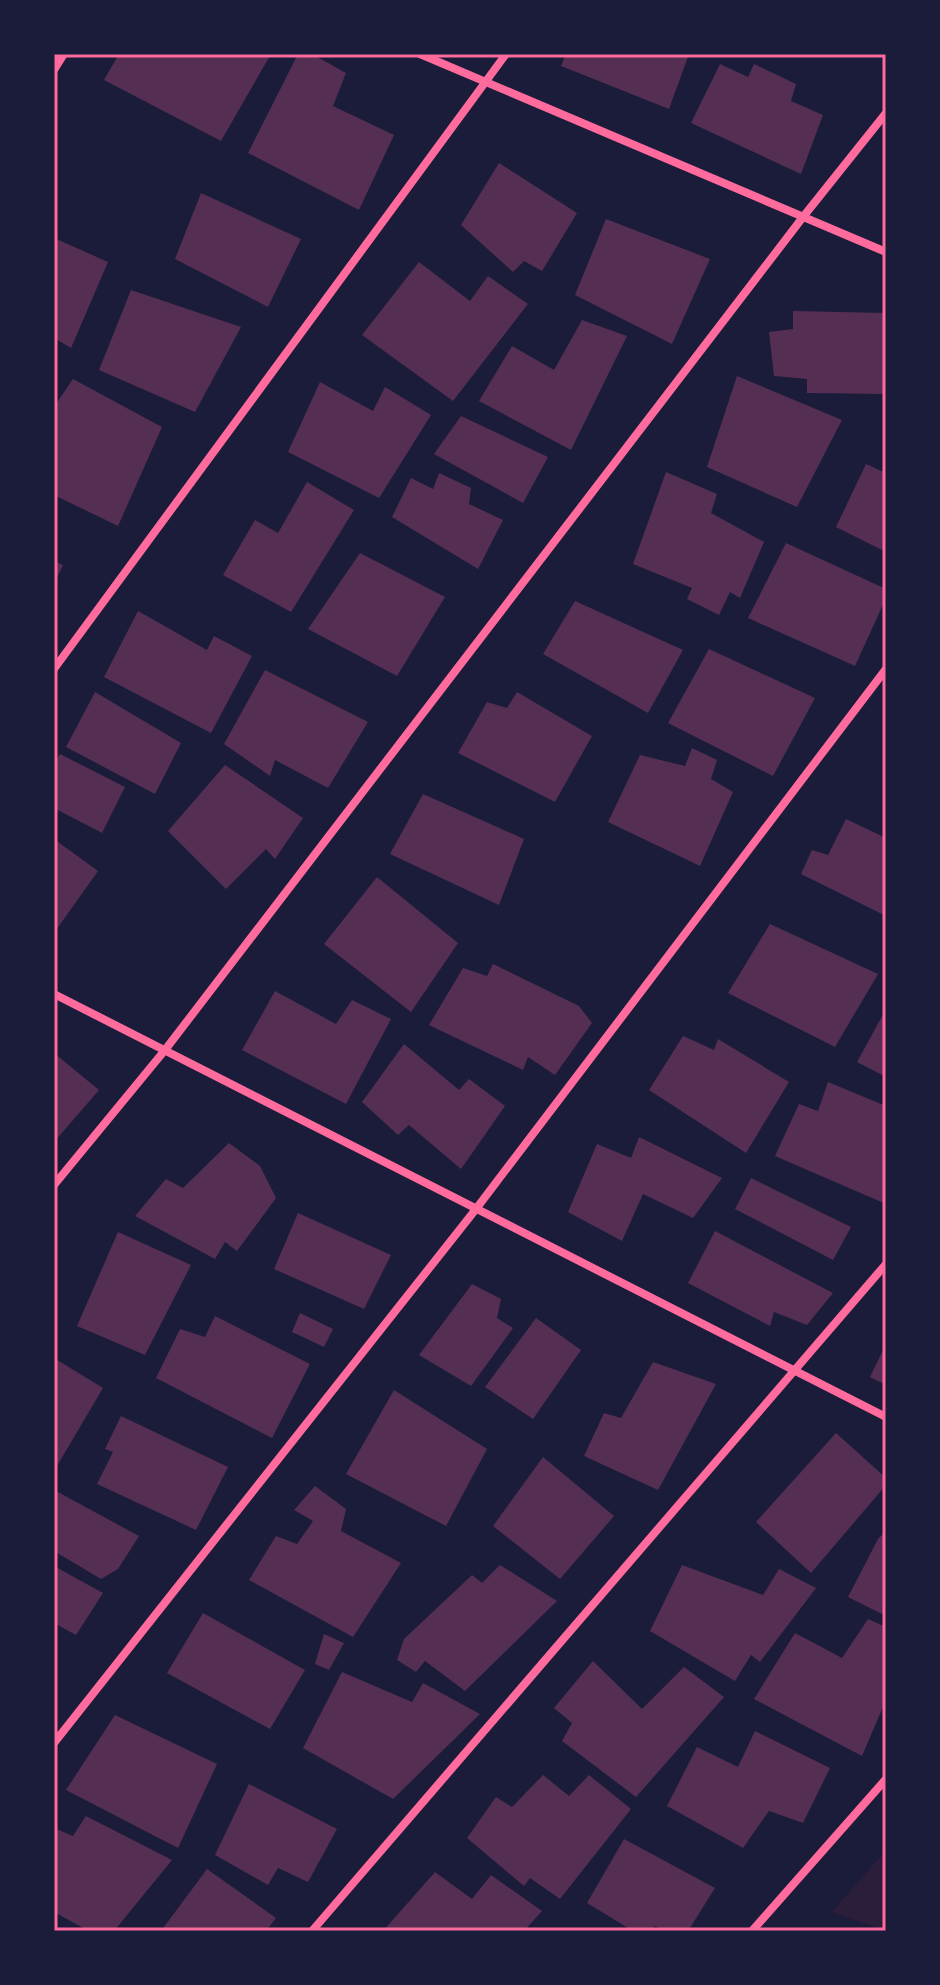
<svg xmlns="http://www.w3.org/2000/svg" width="940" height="1985" font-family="'Fira Sans',sans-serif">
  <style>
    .green { fill: #2a1e3b }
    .building { fill: #542f53 }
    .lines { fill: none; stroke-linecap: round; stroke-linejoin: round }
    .minor { stroke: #ff6b9d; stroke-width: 8 }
    .neatline { fill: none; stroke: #ff6b9d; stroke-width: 3 }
  </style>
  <rect width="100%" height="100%" fill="#1b1b3a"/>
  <!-- green -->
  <polygon class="green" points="886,1850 886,1931 832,1912"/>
  <!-- building -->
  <g class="building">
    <polygon points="119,54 271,54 221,141 104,80"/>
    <polygon points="298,54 312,54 346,73 333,106 394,135 359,210 248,153"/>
    <polygon points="566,54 689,54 669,109 561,66"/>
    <polygon points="720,64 748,77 754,64 796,84 791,101 823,115 801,174 691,123"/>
    <polygon points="499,163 577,213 542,271 524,261 513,272 461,225"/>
    <polygon points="201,193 301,239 268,307 175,259"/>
    <polygon points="606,219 710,259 672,344 575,295"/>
    <polygon points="54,238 108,262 71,348 54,338"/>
    <polygon points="419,262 470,301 488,276 528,304 453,401 362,335"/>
    <polygon points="131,290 241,327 195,412 99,370"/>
    <polygon points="793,311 886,313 886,394 807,393 807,379 774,376 769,332 793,329"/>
    <polygon points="582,320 627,336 571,450 479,401 512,346 554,370"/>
    <polygon points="737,376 842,420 797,507 707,467"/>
    <polygon points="73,379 162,427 118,526 54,495 54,407"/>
    <polygon points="320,382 373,411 385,387 431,415 379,498 288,452"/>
    <polygon points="461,416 548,457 523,503 434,454"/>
    <polygon points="866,464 886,473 886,552 836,527"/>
    <polygon points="666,472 717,494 711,513 764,542 740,598 730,592 719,615 687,599 692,588 633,564"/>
    <polygon points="439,473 471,488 469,504 503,520 478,569 392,517 411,478 433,489"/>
    <polygon points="307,482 354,510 291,612 223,575 255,520 278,533"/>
    <polygon points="786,543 886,589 886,598 855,666 748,618"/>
    <polygon points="360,553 445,597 397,676 308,629"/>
    <polygon points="54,561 63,565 54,584"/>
    <polygon points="575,601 683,650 648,713 543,654"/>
    <polygon points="138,611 207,650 214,636 252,656 211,733 104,677"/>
    <polygon points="709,649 815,698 773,776 668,723"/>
    <polygon points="265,670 368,722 328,788 275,760 270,776 224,744"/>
    <polygon points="95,692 181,743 155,794 66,747"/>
    <polygon points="517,692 592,736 555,802 458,753 487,702 507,708"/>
    <polygon points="692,748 717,760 711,779 733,792 700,866 608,822 640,755 685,766"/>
    <polygon points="60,754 125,787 102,833 54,808 54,764"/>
    <polygon points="225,765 303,818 275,859 266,849 226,889 168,831"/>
    <polygon points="423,794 524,839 499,905 390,854"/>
    <polygon points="846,819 886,838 886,916 801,874 812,850 828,855"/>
    <polygon points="54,839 98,871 54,933"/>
    <polygon points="377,877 458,943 411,1012 324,944"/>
    <polygon points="770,924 878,974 835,1047 728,993"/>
    <polygon points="493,964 579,1006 592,1023 555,1075 528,1057 523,1070 429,1025 463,968 487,976"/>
    <polygon points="275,991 336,1024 352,1000 391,1019 346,1104 242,1050"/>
    <polygon points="886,1009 886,1077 857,1062"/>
    <polygon points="683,1036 714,1050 718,1039 789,1082 746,1153 649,1090"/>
    <polygon points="404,1044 459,1090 469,1079 505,1106 461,1169 409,1125 398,1135 362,1102"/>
    <polygon points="54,1053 99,1090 54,1142"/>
    <polygon points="828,1082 886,1106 886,1204 775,1156 799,1104 818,1111"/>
    <polygon points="639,1137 722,1178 693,1218 643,1194 622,1241 568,1212 597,1144 631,1158"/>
    <polygon points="229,1143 260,1166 276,1198 237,1251 225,1242 215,1259 135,1216 166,1179 183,1188"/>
    <polygon points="751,1178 851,1227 833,1260 735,1209"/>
    <polygon points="298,1213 391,1255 364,1309 274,1269"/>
    <polygon points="715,1231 833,1293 807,1325 774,1312 770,1326 688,1283"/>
    <polygon points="118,1232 191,1265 145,1355 77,1326"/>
    <polygon points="472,1284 501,1299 497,1318 513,1328 471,1386 419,1355"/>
    <polygon points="300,1313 333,1329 324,1347 292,1332"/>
    <polygon points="215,1316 310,1364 272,1438 156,1378 180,1329 205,1337"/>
    <polygon points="536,1318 581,1350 533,1419 485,1387"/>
    <polygon points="886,1344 886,1385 870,1377"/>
    <polygon points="54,1358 103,1388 54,1471"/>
    <polygon points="653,1362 716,1384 658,1490 584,1456 604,1413 621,1418"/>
    <polygon points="394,1390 487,1449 446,1526 346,1474"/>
    <polygon points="121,1416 228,1467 196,1530 97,1484 113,1452 105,1449"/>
    <polygon points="836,1433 886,1478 886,1485 811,1573 756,1522"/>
    <polygon points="543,1457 614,1516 560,1579 493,1526"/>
    <polygon points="315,1486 346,1509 341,1531 401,1563 353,1637 249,1580 276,1536 297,1544 313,1521 294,1510"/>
    <polygon points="56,1491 139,1536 118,1569 101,1579 54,1551 54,1495"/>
    <polygon points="886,1531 886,1616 848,1597 878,1539"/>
    <polygon points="500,1565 557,1601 465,1691 425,1661 416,1672 397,1660 404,1639 472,1575 482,1583"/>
    <polygon points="682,1565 763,1595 779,1569 816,1588 760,1662 751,1655 735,1681 650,1631"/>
    <polygon points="54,1566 103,1593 76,1635 54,1623"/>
    <polygon points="203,1613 305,1670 270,1729 167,1673"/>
    <polygon points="868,1619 886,1627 886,1700 862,1756 754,1699 795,1633 842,1658"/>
    <polygon points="324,1634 344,1643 329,1670 315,1664"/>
    <polygon points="593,1661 642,1709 684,1667 724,1697 636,1797 562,1741 572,1723 554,1708"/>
    <polygon points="342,1672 412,1702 423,1683 480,1714 393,1799 303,1748"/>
    <polygon points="115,1715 217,1764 178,1848 66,1790"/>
    <polygon points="755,1731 830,1768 803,1823 769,1811 743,1848 667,1806 697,1747 738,1767"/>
    <polygon points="543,1775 569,1796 589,1775 631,1809 560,1899 530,1878 524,1886 467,1838 496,1797 512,1807"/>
    <polygon points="249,1784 337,1829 308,1882 278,1868 268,1885 215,1855"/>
    <polygon points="86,1816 172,1860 114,1931 89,1931 54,1912 54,1828 73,1836"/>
    <polygon points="624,1839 715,1888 688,1931 668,1931 654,1926 652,1931 633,1931 587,1903"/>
    <polygon points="207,1869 276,1918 266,1931 161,1931"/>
    <polygon points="435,1872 472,1899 491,1875 542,1911 524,1931 383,1931"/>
  </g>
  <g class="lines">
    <!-- minor -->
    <g class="minor">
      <polyline points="420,54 886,252"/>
      <polyline points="54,70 64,54"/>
      <polyline points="54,669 506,54"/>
      <polyline points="54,994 886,1417"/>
      <polyline points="54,1185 165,1050 803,217 886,113"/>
      <polyline points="54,1743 476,1209 886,669"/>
      <polyline points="312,1931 886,1264"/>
      <polyline points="752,1931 886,1779"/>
    </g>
  </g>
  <!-- border -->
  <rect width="940" height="1985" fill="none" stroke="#1b1b3a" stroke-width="112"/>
  <rect x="56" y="56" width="828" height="1873" class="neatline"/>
</svg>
